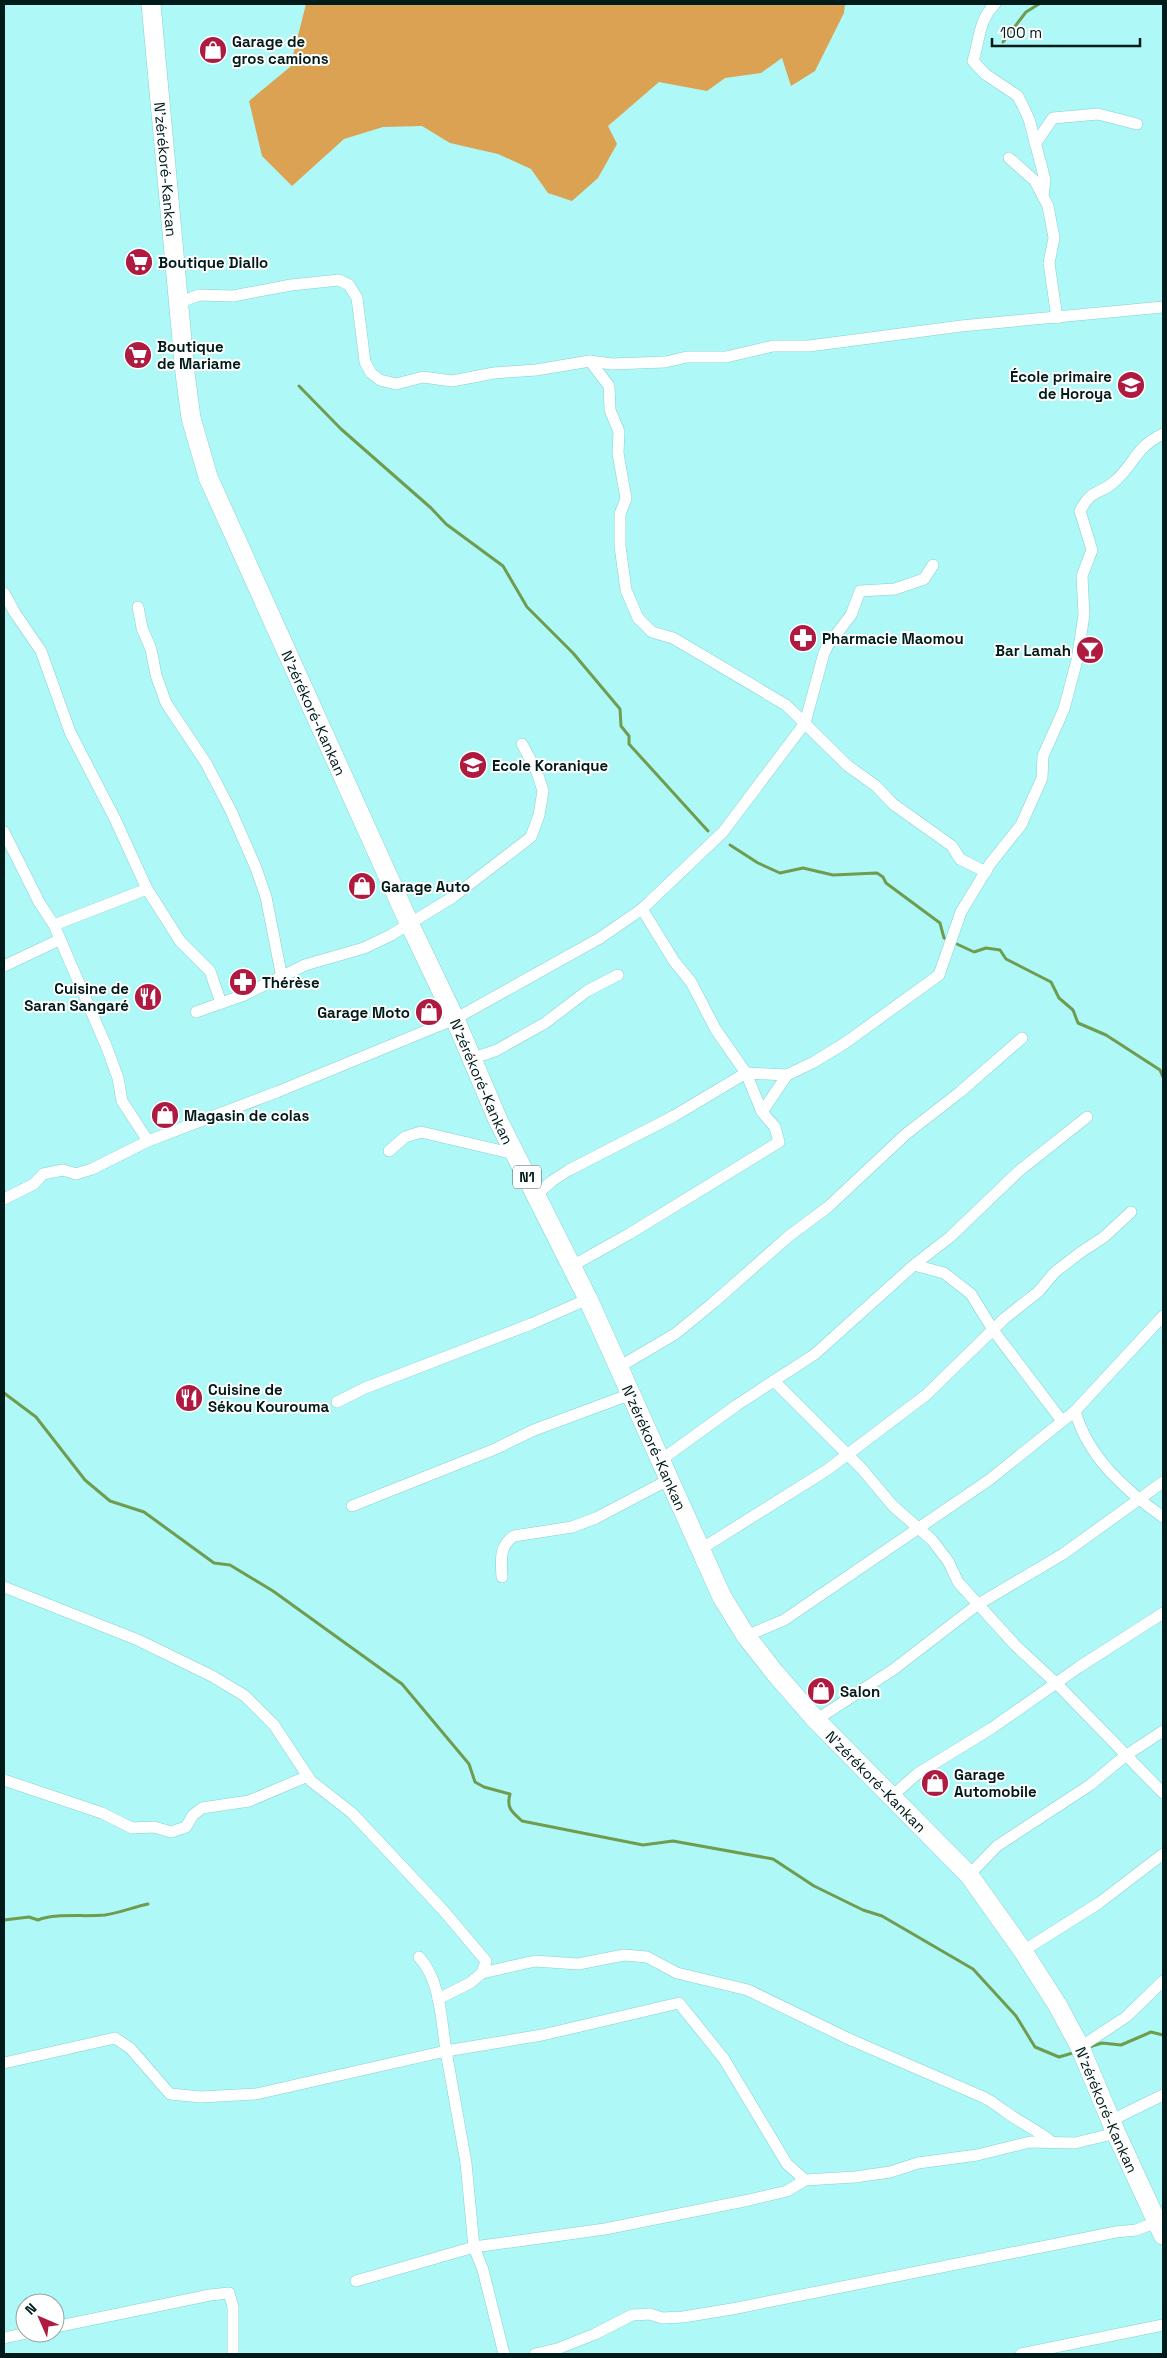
<svg xmlns="http://www.w3.org/2000/svg" width="1167" height="2358" font-family="'Space Grotesk',sans-serif">
  <style>
    .forest { fill: #daa252 }
    .lines { fill: none; stroke-linecap: round; stroke-linejoin: round }
    .stream { stroke: #6f9c4f; stroke-width: 3 }
    .minor-casing { stroke: #87d1cf; stroke-width: 12 }
    .trunk-casing { stroke: #87d1cf; stroke-width: 20 }
    .minor { stroke: #fff; stroke-width: 11 }
    .trunk { stroke: #fff; stroke-width: 19 }
    .labels { text-anchor: middle; dominant-baseline: central; stroke-width: 4; stroke-linejoin: round; paint-order: stroke }
    .shield { fill: #fff; stroke: #4c5f5f; stroke-width: 1 }
    .shield-label { font-size: 14px; font-weight: bold; fill: #001b1a }
    .poi-label { font-size: 15px; font-weight: bold; fill: #001b1a; stroke: #fff; text-anchor: start }
    .street-label { font-size: 15px; fill: #001b1a; stroke: #fff }
  </style>
  <rect width="100%" height="100%" fill="#aef9f7"/>
  <!-- forest -->
  <polygon class="forest" points="306,4 845,4 844,13 815,71 791,86 782,58 761,73 725,78 707,91 659,82 608,126 617,144 598,178 572,201 548,193 531,169 498,154 450,143 422,126 383,127 344,139 292,186 262,156 249,101 290,67"/>
  <g class="lines">
    <!-- stream -->
    <g class="stream">
      <polyline points="1003,42 1026,12 1039,4"/>
      <polyline points="299,386 341,429 431,508 446,524 503,566 527,607 573,653 620,709 621,726 629,736 629,744 708,831"/>
      <polyline points="730,845 758,863 780,873 803,868 833,875 877,873 883,877 886,883 940,923 944,938 974,952 986,948 1000,950 1006,959 1051,982 1059,998 1073,1010 1078,1023 1106,1035 1160,1070 1163,1077"/>
      <path d="M4,1393l32,24 49,63 25,21 34,11 70,51 16,2 43,26 129,93 67,80 6,18 9,5 26,7c-4,14 2,18 12,27l121,24 30,-4 100,18 41,27 49,24 19,6 91,53 43,47 19,31 24,10 17,-5"/>
      <path d="M4,1920l25,-3 9,3c17,-7 47,-3 67,-5 14,-2 29,-8 43,-11"/>
      <polyline points="1086,2048 1102,2043 1121,2045 1151,2032 1163,2035"/>
    </g>
    <defs>
      <g id="minor">
        <path d="M995,4c-16,14 -16,39 -22,57l12,13 33,22 11,23 16,61 -2,16"/>
        <polyline points="1035,144 1053,118 1098,114 1137,124"/>
        <polyline points="1009,158 1035,181 1048,206 1054,238 1049,263 1057,318"/>
        <polyline points="178,303 199,295 233,296 291,285 339,280 349,285 357,298 365,362 371,373 380,380 396,384 423,377 452,381 494,373 536,370 590,361 612,364 665,362 687,357 726,357 773,346 809,346 961,326 1163,307"/>
        <polyline points="590,361 609,386 610,410 619,432 618,453 626,499 620,514 620,546 626,590 638,618 652,632 673,638 786,705 848,766 876,786 893,804 952,846 960,859 986,872"/>
        <polyline points="4,593 15,613 41,651 70,732 115,819 147,889 180,941 210,971 221,1003"/>
        <polyline points="138,607 142,628 151,649 156,675 166,703 206,763 231,811 256,868 266,897 282,978"/>
        <polyline points="4,832 39,902 54,925 107,1048 118,1078 122,1101 148,1141 277,1092 455,1019 600,938 642,909 723,832 805,723 824,653 828,645 851,615 860,591 895,589 924,579 933,565"/>
        <polyline points="54,925 147,889"/>
        <polyline points="4,966 59,940"/>
        <polyline points="196,1012 244,995 305,965 364,948 391,935 453,897 531,837 539,815 543,791 537,772 522,744"/>
        <polyline points="471,1059 497,1050 545,1023 587,991 618,975"/>
        <polyline points="762,1112 787,1075"/>
        <polyline points="389,1151 405,1137 421,1132 515,1154"/>
        <path d="M536,1195l16,-14 17,-11 105,-54 72,-43 41,2 27,-13 31,-19 94,-68 22,-63 29,-48 31,-39 21,-47 1,-22 21,-47 13,-49 7,-45 -2,-39 10,-26 -12,-39c12,-23 18,-15 34,-29 21,-18 20,-34 49,-48"/>
        <polyline points="4,1199 34,1184 43,1174 63,1170 76,1174 92,1169 148,1141"/>
        <polyline points="914,1265 944,1273 971,1294 993,1330 1062,1421"/>
        <polyline points="572,1266 629,1234 779,1142 775,1127 762,1112 746,1073 716,1030 691,982 674,961 642,909"/>
        <polyline points="619,1367 675,1334 713,1303 789,1236 828,1207 906,1134 960,1092 1022,1038"/>
        <polyline points="774,1381 862,1469 893,1506 932,1540 948,1561 958,1582 1015,1645 1057,1684 1163,1793"/>
        <polyline points="337,1402 365,1388 531,1324 588,1299"/>
        <path d="M1075,1411c13,46 50,79 88,106"/>
        <polyline points="661,1460 737,1405 815,1354 914,1265 950,1237 1019,1171 1087,1117"/>
        <polyline points="352,1506 495,1449 534,1430 631,1394"/>
        <polyline points="701,1549 827,1470 926,1395 1005,1318 1038,1292 1055,1272 1081,1252 1104,1237 1131,1212"/>
        <path d="M502,1577c-1,-17 -3,-31 12,-41l58,-9 24,-9 74,-39"/>
        <polyline points="4,1587 138,1640 212,1676 245,1696 274,1725 311,1781 352,1813 443,1910 486,1961 482,1973 470,1983 438,1999"/>
        <polyline points="746,1636 784,1620 989,1480 1075,1411 1163,1316"/>
        <polyline points="816,1720 894,1669 977,1605 1063,1554 1163,1482"/>
        <polyline points="4,1780 102,1813 132,1828 154,1827 171,1832 186,1827 193,1815 202,1808 249,1801 308,1776"/>
        <polyline points="891,1797 917,1774 992,1728 1079,1667 1163,1613"/>
        <polyline points="969,1875 997,1846 1090,1785 1125,1756 1163,1731"/>
        <polyline points="1023,1951 1099,1903 1163,1854"/>
        <path d="M419,1957c22,24 22,63 27,94l96,-16 137,-32 45,56 63,105 18,16"/>
        <path d="M482,1973l53,-12 43,3 46,-9 23,2 30,16 71,17 101,49 134,58c9,4 15,10 23,15 15,11 31,18 46,30"/>
        <polyline points="1080,2047 1126,2017 1163,1981"/>
        <polyline points="4,2063 115,2038 130,2048 170,2094 201,2097 256,2094 446,2051 466,2163 474,2247 483,2270 504,2354"/>
        <polyline points="1112,2120 1163,2095"/>
        <polyline points="356,2281 474,2247 605,2229 749,2200 787,2191 805,2180 855,2177 890,2172 918,2163 977,2155 1030,2142 1075,2143 1116,2133"/>
        <polyline points="55,2327 210,2295 229,2293 233,2307 233,2354"/>
        <polyline points="4,2338 27,2333"/>
        <polyline points="535,2354 557,2349 595,2334 632,2315 650,2314 662,2318 683,2317 732,2309 1116,2232 1136,2230 1157,2222"/>
        <polyline points="1021,2354 1163,2325"/>
      </g>
      <g id="trunk">
        <path id="s1" d="M151,4l34,369 6,45 17,59 202,448 45,94 43,101 90,179 134,298 24,39 29,37 41,47 153,155 54,76 35,55 22,41 36,86 47,102"/>
      </g>
    </defs>
    <!-- minor casing -->
    <use href="#minor" class="minor-casing"/>
    <!-- trunk casing -->
    <use href="#trunk" class="trunk-casing"/>
    <!-- minor -->
    <use href="#minor" class="minor"/>
    <!-- trunk -->
    <use href="#trunk" class="trunk"/>
  </g>
  <!-- icons -->
  <defs>
    <symbol id="shop-disc" viewBox="-11 -11 22 22"><circle r="9.5" fill="#ae1a40" stroke="#fff"/><path d="M-5-2.5h2.3a2.7 3.5 0 0 1 5.4 0H5L5.5 6h-11ZM-1.5-2.5h3a1.5 2.3 0 0 0-3 0Z" fill="#fff"/></symbol>
    <symbol id="supermarket-disc" viewBox="-11 -11 22 22"><circle r="9.5" fill="#ae1a40" stroke="#fff"/><path d="M-6-5.5h2.5l.6 2H6L4.5 2H-2.5L-4.4-4H-6ZM-1.5 3.2a1.3 1.3 0 1 0 .1 0ZM3 3.2a1.3 1.3 0 1 0 .1 0Z" fill="#fff"/></symbol>
    <symbol id="school-disc" viewBox="-11 -11 22 22"><circle r="9.5" fill="#ae1a40" stroke="#fff"/><path d="M0-5L7-2L0 1L-7-2ZM-4 1L0 2.5L4 1V4Q0 6-4 4Z" fill="#fff"/></symbol>
    <symbol id="pharmacy-disc" viewBox="-11 -11 22 22"><circle r="9.5" fill="#ae1a40" stroke="#fff"/><path d="M-2-6h4v4h4v4h-4v4h-4v-4h-4v-4h4Z" fill="#fff"/></symbol>
    <symbol id="bar-disc" viewBox="-11 -11 22 22"><circle r="9.5" fill="#ae1a40" stroke="#fff"/><path d="M-6-5H6L.8 .8V4.5H3.5V6h-7V4.5H-.8V.8Z" fill="#fff"/></symbol>
    <symbol id="restaurant-disc" viewBox="-11 -11 22 22"><circle r="9.5" fill="#ae1a40" stroke="#fff"/><path d="M-5-6h1v4h1v-4h1v4h1v-4h1v5L-1.5 .5V6h-2V.5L-5-1ZM5-6V6H3V1.5H1.5Q1.5-4 5-6Z" fill="#fff"/></symbol>
  </defs>
  <g fill-rule="evenodd">
    <use href="#shop-disc" x="197" y="34" width="32" height="32"/>
    <use href="#supermarket-disc" x="123" y="246" width="32" height="32"/>
    <use href="#supermarket-disc" x="122" y="339" width="32" height="32"/>
    <use href="#school-disc" x="1115" y="369" width="32" height="32"/>
    <use href="#pharmacy-disc" x="787" y="622" width="32" height="32"/>
    <use href="#bar-disc" x="1074" y="634" width="32" height="32"/>
    <use href="#school-disc" x="457" y="749" width="32" height="32"/>
    <use href="#shop-disc" x="346" y="870" width="32" height="32"/>
    <use href="#pharmacy-disc" x="227" y="966" width="32" height="32"/>
    <use href="#restaurant-disc" x="132" y="981" width="32" height="32"/>
    <use href="#shop-disc" x="413" y="996" width="32" height="32"/>
    <use href="#shop-disc" x="149" y="1099" width="32" height="32"/>
    <use href="#restaurant-disc" x="173" y="1382" width="32" height="32"/>
    <use href="#shop-disc" x="805" y="1675" width="32" height="32"/>
    <use href="#shop-disc" x="919" y="1767" width="32" height="32"/>
  </g>
  <g class="labels">
    <!-- shield labels -->
    <rect class="shield" x="513" y="1165.5" width="28" height="23" rx="4"/>
    <g class="shield-label">
      <text x="527" y="1177">N1</text>
    </g>
    <!-- poi labels -->
    <g class="poi-label">
      <text x="232" y="41">Garage de<tspan x="232" dy="17">gros camions</tspan></text>
      <text x="158" y="262">Boutique Diallo</text>
      <text x="157" y="346">Boutique<tspan x="157" dy="17">de Mariame</tspan></text>
      <text x="1112" y="376" text-anchor="end">École primaire<tspan x="1112" dy="17">de Horoya</tspan></text>
      <text x="822" y="638">Pharmacie Maomou</text>
      <text x="1071" y="650" text-anchor="end">Bar Lamah</text>
      <text x="492" y="765">Ecole Koranique</text>
      <text x="381" y="886">Garage Auto</text>
      <text x="262" y="982">Thérèse</text>
      <text x="129" y="988" text-anchor="end">Cuisine de<tspan x="129" dy="17">Saran Sangaré</tspan></text>
      <text x="410" y="1012" text-anchor="end">Garage Moto</text>
      <text x="184" y="1115">Magasin de colas</text>
      <text x="208" y="1389">Cuisine de<tspan x="208" dy="17">Sékou Kourouma</tspan></text>
      <text x="840" y="1691">Salon</text>
      <text x="954" y="1774">Garage<tspan x="954" dy="17">Automobile</tspan></text>
    </g>
    <!-- street labels -->
    <g class="street-label">
      <text stroke="none"><textPath href="#s1" startOffset="166">N'zérékoré-Kankan</textPath></text>
      <text stroke="none"><textPath href="#s1" startOffset="736">N'zérékoré-Kankan</textPath></text>
      <text stroke="none"><textPath href="#s1" startOffset="1141">N'zérékoré-Kankan</textPath></text>
      <text stroke="none"><textPath href="#s1" startOffset="1546">N'zérékoré-Kankan</textPath></text>
      <text stroke="none"><textPath href="#s1" startOffset="1951">N'zérékoré-Kankan</textPath></text>
      <text stroke="none"><textPath href="#s1" startOffset="2356">N'zérékoré-Kankan</textPath></text>
    </g>
  </g>
  <!-- border -->
  <rect width="1167" height="2358" fill="none" stroke="#001b1a" stroke-width="10"/>
  <!-- north arrow -->
  <g transform="translate(40 2318) rotate(315)"><circle r="24" fill="#ffffff" stroke="#99a4a3"/>
  <path d="M0-4L9 19L0 12L-9 19Z" fill="#ae1a40"/>
  <text y="-8" font-size="14" font-weight="bold" text-anchor="middle" fill="#001b1a">N</text>
  </g>
  <!-- scale -->
  <path d="M992 38v8h148v-8" fill="none" stroke="#001b1a" stroke-width="2.5"/>
  <text x="1000" y="38" font-size="15" fill="#001b1a" stroke="#ffffff" stroke-width="4" paint-order="stroke">100 m</text>
</svg>
